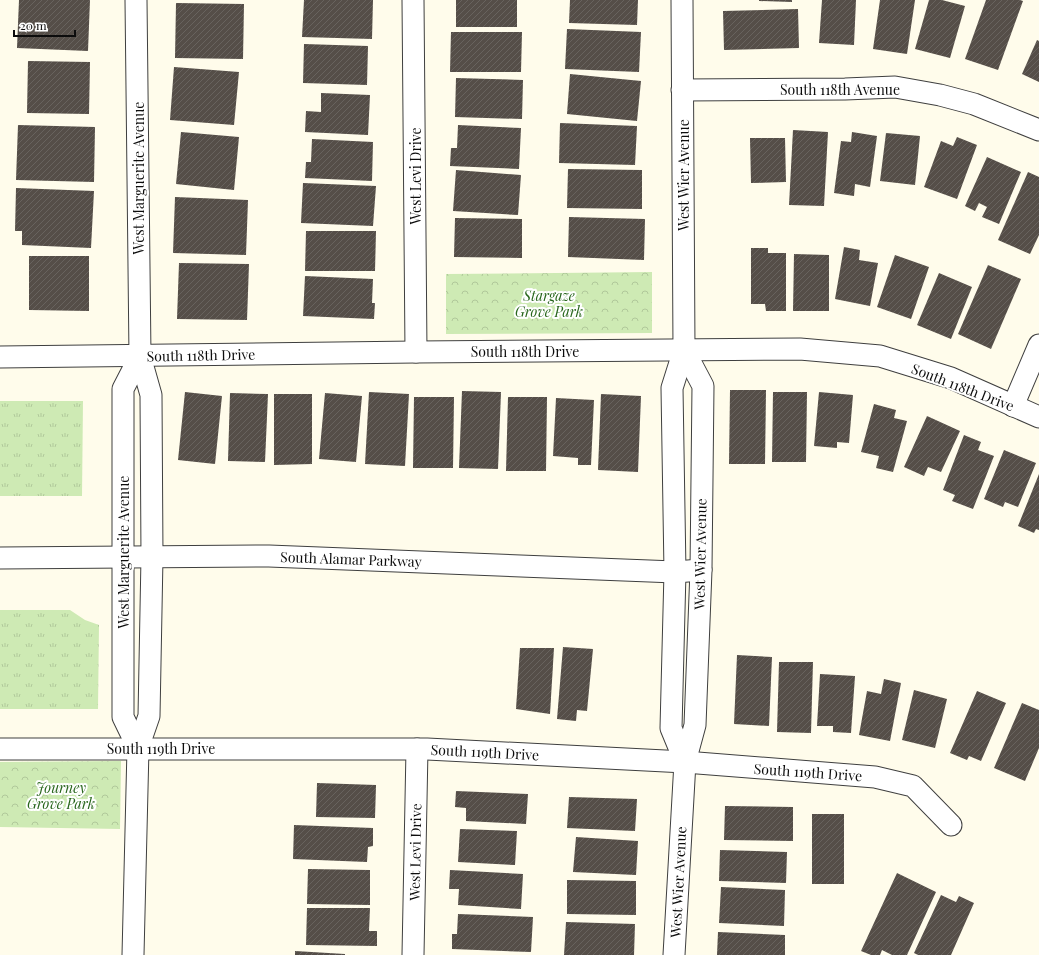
<svg xmlns="http://www.w3.org/2000/svg" width="1039" height="955" font-family="'Playfair Display',serif">
  <style>
    .grass { fill: url(#grass-tufts) }
    .park { fill: url(#park-crowns) }
    .building { fill: url(#building-hatch) }
    .lines { fill: none; stroke-linecap: round; stroke-linejoin: round }
    .minor-casing { stroke: #3f3f3f; stroke-width: 23 }
    .minor { stroke: #fff; stroke-width: 21 }
    .labels { text-anchor: middle; dominant-baseline: central; stroke-width: 4; stroke-linejoin: round; paint-order: stroke }
    .street-label { font-size: 14px; fill: #0c0c0c; stroke: #fff }
    .park-label { font-size: 14px; font-style: italic; fill: #27651b; stroke: #fff }
  </style>
  <defs>
    <pattern id="grass-tufts" width="24" height="20" patternUnits="userSpaceOnUse"><rect width="24" height="20" fill="#ceeab4"/><path d="M3 7l-1-3M5 7V3M7 7l1-3M15 17l-1-3M17 17v-4M19 17l1-3" fill="none" stroke="#b0c89a"/></pattern>
    <pattern id="park-crowns" width="20" height="18" patternUnits="userSpaceOnUse"><rect width="20" height="18" fill="#ceeab4"/><path d="M2 6a3 3 0 1 1 6 0M12 15a3 3 0 1 1 6 0" fill="none" stroke="#b0c89a"/></pattern>
    <pattern id="building-hatch" width="6" height="6" patternUnits="userSpaceOnUse"><rect width="6" height="6" fill="#554e48"/><path d="M-1 1l2-2M0 6l6-6M5 7l2-2" fill="none" stroke="#68635e"/></pattern>
  </defs>
  <rect width="100%" height="100%" fill="#fffceb"/>
  <!-- grass -->
  <g class="grass">
    <polygon points="0,401 83,401 82,496 0,496"/>
    <polygon points="0,610 70,610 85,620 99,625 98,709 0,709"/>
  </g>
  <!-- park -->
  <g class="park">
    <polygon points="652,272 652,333 446,334 446,274"/>
    <polygon points="121,761 120,829 0,827 0,762"/>
  </g>
  <!-- building -->
  <g class="building">
    <polygon points="19,0 90,0 88,51 17,48"/>
    <polygon points="304,0 373,0 372,39 302,37"/>
    <rect x="456" y="0" width="61" height="27"/>
    <polygon points="570,0 638,0 637,25 569,23"/>
    <polygon points="759,0 792,0 792,2 759,1"/>
    <polygon points="822,0 856,0 854,45 819,43"/>
    <polygon points="880,0 915,0 907,54 873,49"/>
    <polygon points="929,0 942,0 965,6 950,58 915,49"/>
    <polygon points="986,0 1020,0 1023,1 998,70 965,59"/>
    <polygon points="176,3 244,4 243,59 175,58"/>
    <polygon points="798,9 799,48 724,50 723,11"/>
    <polygon points="567,29 641,32 639,72 565,69"/>
    <polygon points="451,32 522,32 521,72 450,72"/>
    <polygon points="1037,40 1039,41 1039,82 1022,74"/>
    <polygon points="304,44 368,46 367,85 303,83"/>
    <polygon points="28,61 90,62 89,114 27,113"/>
    <polygon points="174,67 239,72 234,125 170,120"/>
    <polygon points="570,74 641,81 637,121 567,114"/>
    <polygon points="456,78 523,80 522,119 455,117"/>
    <polygon points="321,93 370,95 368,135 305,132 306,111 321,112"/>
    <polygon points="560,123 637,126 635,165 559,163"/>
    <polygon points="18,125 95,127 94,182 16,180"/>
    <polygon points="458,125 521,128 519,169 450,166 451,148 457,148"/>
    <polygon points="793,130 828,132 824,206 789,205"/>
    <polygon points="181,132 239,137 234,190 176,184"/>
    <polygon points="852,132 877,136 870,187 855,184 854,196 834,193 841,141 851,142"/>
    <polygon points="886,133 920,136 915,185 880,181"/>
    <polygon points="957,137 977,145 957,199 924,187 941,141 953,146"/>
    <polygon points="750,138 785,138 786,182 751,183"/>
    <polygon points="312,139 373,142 372,181 305,178 306,162 311,162"/>
    <polygon points="987,157 1021,172 999,224 982,217 987,207 979,203 975,211 965,206"/>
    <polygon points="568,169 642,170 642,209 567,208"/>
    <polygon points="456,170 521,175 518,215 453,211"/>
    <polygon points="1028,172 1039,177 1039,235 1030,254 998,240"/>
    <polygon points="303,183 376,186 373,226 301,223"/>
    <polygon points="16,188 94,191 91,248 22,245 22,231 15,231"/>
    <polygon points="175,197 248,200 246,255 173,253"/>
    <polygon points="569,217 645,219 644,260 568,257"/>
    <polygon points="455,218 522,219 522,258 454,257"/>
    <polygon points="306,231 376,231 375,271 305,271"/>
    <polygon points="844,247 860,250 859,260 878,263 870,306 835,299"/>
    <polygon points="751,248 768,248 768,253 786,253 786,311 766,311 765,304 751,304"/>
    <polygon points="794,254 829,255 829,311 793,311"/>
    <polygon points="895,255 929,267 911,319 877,307"/>
    <polygon points="29,256 89,256 89,311 29,310"/>
    <polygon points="179,263 249,264 247,320 177,319"/>
    <polygon points="988,265 1021,279 991,349 958,334"/>
    <polygon points="939,273 972,287 951,339 917,325"/>
    <polygon points="305,276 373,279 372,303 375,303 374,319 303,316"/>
    <polygon points="730,390 766,390 765,464 729,464"/>
    <polygon points="462,391 501,392 498,469 459,468"/>
    <polygon points="185,392 222,396 215,464 178,460"/>
    <polygon points="369,392 409,394 405,466 365,464"/>
    <polygon points="773,392 807,392 806,462 772,462"/>
    <polygon points="819,392 853,395 849,443 837,442 837,448 814,446"/>
    <polygon points="230,393 268,394 265,462 228,461"/>
    <polygon points="325,393 362,396 356,462 319,459"/>
    <polygon points="274,394 312,394 312,464 274,465"/>
    <polygon points="601,394 641,396 638,472 598,470"/>
    <polygon points="414,397 454,397 453,468 413,468"/>
    <polygon points="508,397 547,397 546,471 506,471"/>
    <polygon points="556,398 594,400 591,465 578,465 578,458 553,456"/>
    <polygon points="874,404 896,410 894,418 907,421 893,472 876,468 879,456 861,452"/>
    <polygon points="927,416 960,431 941,472 928,467 924,476 904,467"/>
    <polygon points="964,435 981,442 978,450 994,456 973,509 952,501 955,495 943,490"/>
    <polygon points="1004,450 1036,463 1018,507 1005,502 1003,507 984,499"/>
    <polygon points="1039,474 1039,530 1036,529 1034,533 1018,526"/>
    <polygon points="563,647 593,649 587,711 577,710 576,721 557,719"/>
    <polygon points="520,648 554,648 550,714 516,709"/>
    <polygon points="737,655 772,657 769,726 734,724"/>
    <polygon points="779,662 813,662 811,733 777,732"/>
    <polygon points="820,674 855,676 851,733 833,732 833,726 817,726"/>
    <polygon points="884,679 901,683 890,741 859,735 867,691 881,694"/>
    <polygon points="914,690 947,699 935,748 902,740"/>
    <polygon points="977,691 1006,703 981,761 969,756 967,760 950,753"/>
    <polygon points="1022,703 1039,710 1039,748 1025,781 994,768"/>
    <polygon points="317,783 376,785 375,818 316,817"/>
    <polygon points="456,791 528,794 526,824 466,821 466,808 455,807"/>
    <polygon points="569,797 637,799 635,831 567,828"/>
    <polygon points="725,806 793,807 793,841 724,840"/>
    <rect x="812" y="814" width="32" height="70"/>
    <polygon points="294,825 373,828 373,846 368,847 367,862 293,859"/>
    <polygon points="460,829 517,831 515,865 458,862"/>
    <polygon points="576,837 638,841 636,875 573,872"/>
    <polygon points="720,850 787,852 786,883 719,881"/>
    <polygon points="308,869 370,870 370,905 307,904"/>
    <polygon points="450,870 523,874 521,909 458,905 459,889 449,889"/>
    <polygon points="897,873 936,892 907,955 892,955 882,950 880,955 871,955 861,951"/>
    <polygon points="567,880 636,881 636,915 567,914"/>
    <polygon points="721,887 785,890 784,926 719,923"/>
    <polygon points="941,895 956,902 959,896 974,903 951,955 918,955 914,953"/>
    <polygon points="307,908 370,908 369,931 377,931 377,946 306,945"/>
    <polygon points="458,914 533,917 531,952 452,949 452,934 457,934"/>
    <polygon points="566,922 635,924 634,955 564,955"/>
    <polygon points="718,932 785,935 785,955 717,955"/>
    <polygon points="295,951 345,954 345,955 295,955"/>
  </g>
  <g class="lines">
    <defs>
      <g id="minor">
        <polyline points="413,0 416,352"/>
        <polyline points="682,0 684,350 672,388 675,572 671,728 685,762"/>
        <polyline points="682,90 845,89 895,87 940,95 974,104 1039,130"/>
        <polyline points="0,357 416,352 800,349 880,356 951,378 1039,417"/>
        <polyline points="1013,406 1039,345"/>
        <polyline points="0,558 269,556 675,572 701,570"/>
        <polyline points="138,748 123,717 123,389 140,356"/>
        <polyline points="0,749 427,749 685,762 875,777 913,786 951,825"/>
        <polyline points="133,955 138,748 149,716 152,557 151,395 140,356 136,0"/>
        <polyline points="413,955 417,749"/>
        <polyline points="674,955 685,762 695,725 701,570 703,386 684,350"/>
      </g>
    </defs>
    <!-- minor casing -->
    <use href="#minor" class="minor-casing"/>
    <!-- minor -->
    <use href="#minor" class="minor"/>
  </g>
  <g class="labels">
    <!-- street labels -->
    <g class="street-label">
      <text x="840" y="89">South 118th Avenue</text>
      <text transform="translate(683 175) rotate(-90)">West Wier Avenue</text>
      <text transform="translate(415 176) rotate(-90)">West Levi Drive</text>
      <text transform="translate(138 178) rotate(-90)">West Marguerite Avenue</text>
      <text x="525" y="351">South 118th Drive</text>
      <text transform="translate(201 355) rotate(-1)">South 118th Drive</text>
      <text transform="translate(963 387) rotate(21)">South 118th Drive</text>
      <text transform="translate(123 552) rotate(-90)">West Marguerite Avenue</text>
      <text transform="translate(700 554) rotate(-89)">West Wier Avenue</text>
      <text transform="translate(351 559) rotate(2)">South Alamar Parkway</text>
      <text x="161" y="748">South 119th Drive</text>
      <text transform="translate(485 752) rotate(3)">South 119th Drive</text>
      <text transform="translate(808 772) rotate(4)">South 119th Drive</text>
      <text transform="translate(415 852) rotate(-89)">West Levi Drive</text>
      <text transform="translate(678 882) rotate(-87)">West Wier Avenue</text>
    </g>
    <!-- park labels -->
    <g class="park-label">
      <text x="549" y="295">Stargaze<tspan x="549" dy="16">Grove Park</tspan></text>
      <text x="61" y="787">Journey<tspan x="61" dy="16">Grove Park</tspan></text>
    </g>
  </g>
  <!-- scale -->
  <path d="M14 30v6h61v-6" fill="none" stroke="#0c0c0c" stroke-width="2"/>
  <text x="20" y="30" font-size="12" fill="#0c0c0c" stroke="#ffffff" stroke-width="3" paint-order="stroke">20 m</text>
</svg>
